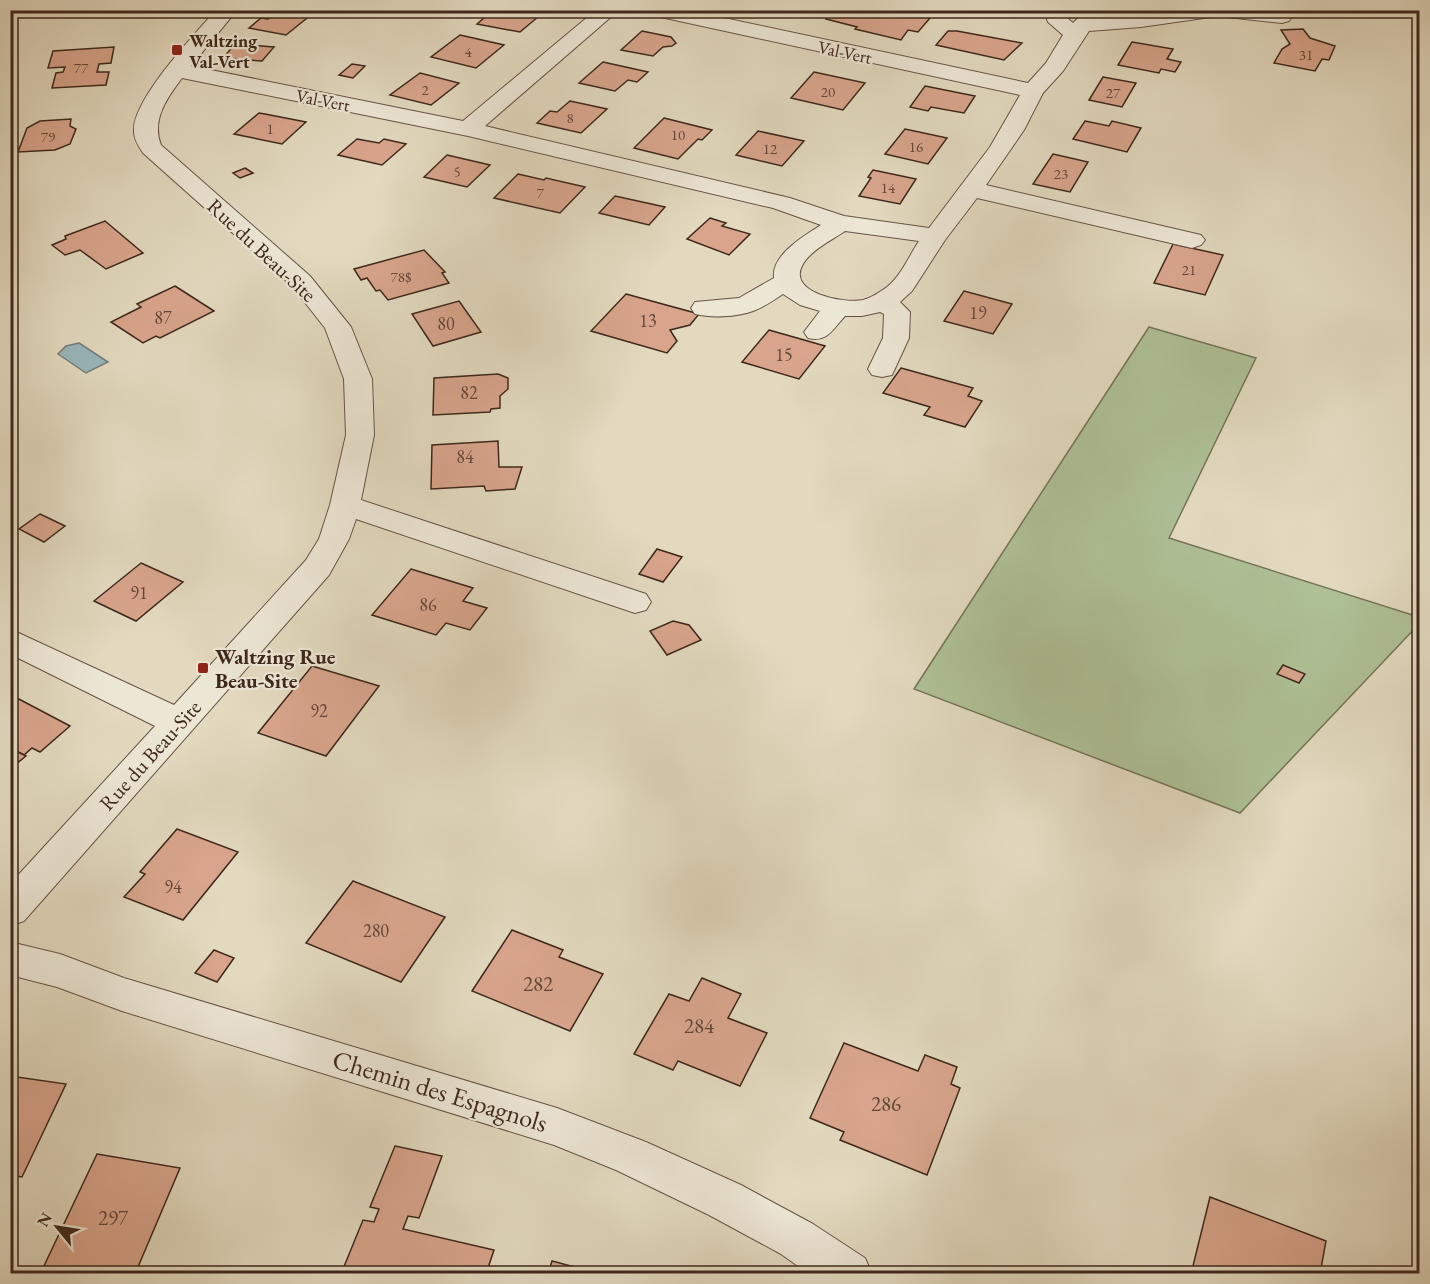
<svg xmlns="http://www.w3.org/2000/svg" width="1430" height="1284" font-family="'EB Garamond',serif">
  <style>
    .green { fill: #aec096; stroke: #767459; stroke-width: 1.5 }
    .water { fill: #99b7bc; stroke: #757e7c; stroke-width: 1.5 }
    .building { fill: #d8a58c; stroke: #3e281c; stroke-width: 1.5 }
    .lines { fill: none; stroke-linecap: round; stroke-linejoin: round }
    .minor-casing { stroke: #675445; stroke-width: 2 }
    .minor { fill: #ece6d5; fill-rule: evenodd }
    .poi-dot { fill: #8f2418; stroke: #ece6d5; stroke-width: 2 }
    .labels { text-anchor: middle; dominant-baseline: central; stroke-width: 4.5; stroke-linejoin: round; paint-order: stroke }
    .far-number-label { font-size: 15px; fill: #644738 }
    .far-poi-label { font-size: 18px; font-weight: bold; fill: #3e281c; stroke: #ece6d5; text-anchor: start }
    .far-street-label { font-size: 18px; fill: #3e281c; stroke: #ece6d5 }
    .number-label { font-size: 18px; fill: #644738 }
    .street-label { font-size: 21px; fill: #3e281c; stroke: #ece6d5 }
    .poi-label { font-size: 21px; font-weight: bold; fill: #3e281c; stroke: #ece6d5; text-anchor: start }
    .near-number-label { font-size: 21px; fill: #644738 }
    .near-street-label { font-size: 26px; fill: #3e281c; stroke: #ece6d5 }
  </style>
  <rect width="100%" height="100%" fill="#e2d9bf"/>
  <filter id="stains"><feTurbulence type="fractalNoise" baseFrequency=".00333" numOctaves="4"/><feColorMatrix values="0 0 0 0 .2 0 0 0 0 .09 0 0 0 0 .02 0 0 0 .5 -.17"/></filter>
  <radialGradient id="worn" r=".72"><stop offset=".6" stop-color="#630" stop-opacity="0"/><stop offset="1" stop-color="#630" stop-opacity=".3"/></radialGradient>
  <!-- green -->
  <polygon class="green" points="1149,327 1256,358 1169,538 1419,617 1419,624 1240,813 914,689"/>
  <!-- water -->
  <polygon class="water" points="79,343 108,362 86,373 58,354 66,346"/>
  <!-- building -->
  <g class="building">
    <polygon points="279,10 312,14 286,35 249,28 261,18 268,19"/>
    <polygon points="493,10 544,10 545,11 520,32 477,24"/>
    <polygon points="846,10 898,17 901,13 930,18 918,32 908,30 901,40 855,29 857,27 826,19 833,11 844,13"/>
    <polygon points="1303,29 1310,38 1335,46 1329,60 1322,59 1315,71 1274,63 1282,49 1290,44 1281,30"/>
    <polygon points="642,31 671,37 676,43 672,46 663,47 653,56 621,50"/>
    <polygon points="948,31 957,31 1022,43 1004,60 936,45"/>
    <polygon points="460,35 504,45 476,68 431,57"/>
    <polygon points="1132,42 1173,49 1167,59 1181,62 1175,72 1161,69 1159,73 1118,65"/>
    <polygon points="235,44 274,47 262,61 223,58"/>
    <polygon points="114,47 111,63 99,64 97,72 109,72 106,85 52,88 56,73 63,72 65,67 48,68 53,51"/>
    <polygon points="603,62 648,72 637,82 628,80 615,91 579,83"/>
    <polygon points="352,64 365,66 353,78 339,75"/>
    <polygon points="814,72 865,83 843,110 791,98"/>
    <polygon points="420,73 459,83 431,105 390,95"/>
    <polygon points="1103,77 1136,83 1122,107 1089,100"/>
    <polygon points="925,86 975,96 964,113 931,107 928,111 910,107"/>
    <polygon points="570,101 607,109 581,133 537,123 550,111 557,112"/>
    <polygon points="259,113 265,114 306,122 282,144 234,134"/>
    <polygon points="664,118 712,130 702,140 698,139 678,159 634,148"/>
    <polygon points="71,119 70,126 76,129 70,144 55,150 18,152 27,128 40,121"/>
    <polygon points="1085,121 1109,126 1112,121 1141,128 1127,152 1073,139"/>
    <polygon points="905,129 947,138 928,164 885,154"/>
    <polygon points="758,131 804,141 782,166 736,155"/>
    <polygon points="357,139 379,143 384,139 406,144 382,165 338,155"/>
    <polygon points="1053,154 1088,162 1070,192 1033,184"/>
    <polygon points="447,155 490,165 467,187 424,177"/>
    <polygon points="245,168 253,173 240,178 233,173"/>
    <polygon points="873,170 916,179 900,204 859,196 871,178 868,177"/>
    <polygon points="518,174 544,180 546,178 585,187 560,213 494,198"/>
    <polygon points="615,196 665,207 649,225 599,213"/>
    <polygon points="710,218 726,223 722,226 750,234 729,255 687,239"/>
    <polygon points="105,221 143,253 106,269 80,250 65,255 52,245 66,239 65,236"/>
    <polygon points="1173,244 1223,255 1205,295 1154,283"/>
    <polygon points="424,250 445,272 442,273 449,283 388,300 380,290 376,291 367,278 361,280 354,269"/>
    <polygon points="175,286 214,311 160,338 156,336 143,343 111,322 141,307 137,304"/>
    <polygon points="964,291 1012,304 993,334 944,321"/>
    <polygon points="626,294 699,314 690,325 670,330 677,341 667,353 591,331"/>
    <polygon points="459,301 481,332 433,346 412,314"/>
    <polygon points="769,330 825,346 799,379 742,362"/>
    <polygon points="901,368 973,388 968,396 982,401 965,427 924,415 930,407 883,393"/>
    <polygon points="498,374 508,378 508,389 500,396 500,408 491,409 490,412 433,415 434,378"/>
    <polygon points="498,441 499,467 522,467 515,489 486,491 484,486 431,489 432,445"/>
    <polygon points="40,514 65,526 44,542 19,529"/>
    <polygon points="657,549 682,557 663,582 639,574"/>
    <polygon points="141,563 183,582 136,621 94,601"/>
    <polygon points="411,569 473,588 463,601 487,608 470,630 446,623 436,635 372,615"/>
    <polygon points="673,621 689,625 701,640 667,655 650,631"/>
    <polygon points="1283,665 1305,674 1299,683 1277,674"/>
    <polygon points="312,666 379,686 326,756 258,733"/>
    <polygon points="15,697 70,726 40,752 32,748 24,755 10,748 10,701"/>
    <polygon points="10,748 26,756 10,769"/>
    <polygon points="177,829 238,852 183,920 124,897 145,874 140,872"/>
    <polygon points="353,881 445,917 401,982 306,943"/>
    <polygon points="512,930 563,950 559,957 603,974 570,1031 472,991"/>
    <polygon points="214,950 234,958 217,982 195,973"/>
    <polygon points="702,978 741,994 728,1018 767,1033 740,1086 678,1061 673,1070 634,1054 669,994 689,1001"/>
    <polygon points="844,1043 918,1071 925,1055 957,1067 951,1084 960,1088 927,1175 840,1140 844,1132 810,1118"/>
    <polygon points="10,1076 66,1084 22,1177 10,1175"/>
    <polygon points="395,1146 442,1156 419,1218 408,1216 403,1229 494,1250 486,1274 341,1274 363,1220 374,1222 379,1209 370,1207"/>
    <polygon points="97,1154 180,1168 135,1274 89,1274 44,1266"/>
    <polygon points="1210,1197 1326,1241 1320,1274 1191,1274"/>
    <polygon points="552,1261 601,1274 548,1274"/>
  </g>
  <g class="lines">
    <defs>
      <g id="minor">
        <path d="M216,10h21l-46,56 272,55 133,-111h23l-134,116 305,72 54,18 85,12 61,-81 30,-52 -364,-79 -7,-2 -3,-4h41l341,73 18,-20 17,-28 -15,-13 -4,-12h20l1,6 8,7 13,-13h22l-6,7 69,-7h108l10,3 3,4 -3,4 -7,2 -64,-7 -77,11 -52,4 -26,40 -20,22 -19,37 -38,55 215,50 4,5 -4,5 -9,3 -215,-50 -32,42 -33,51 -12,11 10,10 -1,26 -17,37 -10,2 -10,-2 -4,-6 15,-31 1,-24 -4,-2 -18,4h-17c-12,13 -18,27 -37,22l-4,-6 16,-21 -20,-6 -17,-11c-9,6 -19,13 -30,17 -16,6 -42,7 -58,3l-4,-6 4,-6 44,-4 35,-20c-3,-23 30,-42 47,-53l-48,-17 -305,-72 -286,-58c-15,20 -31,42 -21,67l149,131 41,51 21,52 2,56 -13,65 285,94 5,8 -5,8 -11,3 -279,-94 -7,20 -20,36 -305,346 -14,5v-42l145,-158 -145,-72v-25l164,76 132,-145 13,-21 11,-34 16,-70 -2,-56 -19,-51 -33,-42 -149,-133c-4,-6 -9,-14 -9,-21 -3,-31 61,-98 82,-122zM845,231l74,10c-10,15 -18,35 -32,46 -7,5 -16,11 -24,13 -19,4 -75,-7 -61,-34 7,-15 30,-26 43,-35z"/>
        <polygon points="10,942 60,954 124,978 557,1108 646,1142 741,1185 813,1224 865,1258 872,1274 809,1274 781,1254 709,1215 616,1170 554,1145 122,1011 57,987 10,975"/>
      </g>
    </defs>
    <!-- minor casing -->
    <use href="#minor" class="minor-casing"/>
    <!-- minor -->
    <use href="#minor" class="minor"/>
  </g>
  <!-- markers -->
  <g class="poi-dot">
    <rect x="171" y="44" width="12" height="12" rx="3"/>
    <rect x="197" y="662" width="12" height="12" rx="3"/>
  </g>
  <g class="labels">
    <!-- far-number labels -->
    <g class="far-number-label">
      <text x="468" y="51">4</text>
      <text x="1306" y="54">31</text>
      <text x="81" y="67">77</text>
      <text x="425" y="89">2</text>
      <text x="828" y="91">20</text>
      <text x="1113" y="92">27</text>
      <text x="570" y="117">8</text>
      <text x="270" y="128">1</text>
      <text x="678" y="134">10</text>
      <text x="48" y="136">79</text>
      <text x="916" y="146">16</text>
      <text x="770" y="148">12</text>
      <text x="457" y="171">5</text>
      <text x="1061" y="173">23</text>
      <text x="888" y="187">14</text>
      <text x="540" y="192">7</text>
      <text x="1189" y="269">21</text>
      <text x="401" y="276">78$</text>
    </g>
    <!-- far-poi labels -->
    <g class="far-poi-label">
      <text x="189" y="40">Waltzing<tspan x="189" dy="21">Val-Vert</tspan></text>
    </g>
    <!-- far-street labels -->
    <g class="far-street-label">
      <text transform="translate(845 52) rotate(12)">Val-Vert</text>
      <text transform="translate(323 100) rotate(11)">Val-Vert</text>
    </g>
    <!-- number labels -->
    <g class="number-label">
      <text x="978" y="312">19</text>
      <text x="163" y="317">87</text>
      <text x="648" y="320">13</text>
      <text x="446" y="323">80</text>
      <text x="784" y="354">15</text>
      <text x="469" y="392">82</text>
      <text x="465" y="456">84</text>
      <text x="139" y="592">91</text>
      <text x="428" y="604">86</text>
      <text x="319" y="710">92</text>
      <text x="173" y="886">94</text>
      <text x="376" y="930">280</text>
    </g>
    <!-- street labels -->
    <g class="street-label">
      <text transform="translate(262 250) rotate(43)">Rue du Beau-Site</text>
      <text transform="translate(150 755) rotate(-48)">Rue du Beau-Site</text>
    </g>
    <!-- poi labels -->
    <g class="poi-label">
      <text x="215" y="656">Waltzing Rue<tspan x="215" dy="24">Beau-Site</tspan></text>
    </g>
    <!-- near-number labels -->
    <g class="near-number-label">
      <text x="538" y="983">282</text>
      <text x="699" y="1025">284</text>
      <text x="886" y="1103">286</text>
      <text x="113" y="1217">297</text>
    </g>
    <!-- near-street labels -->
    <g class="near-street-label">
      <text transform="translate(440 1091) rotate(17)">Chemin des Espagnols</text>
    </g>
  </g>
  <!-- margin -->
  <rect width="1430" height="1284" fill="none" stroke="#e2d9bf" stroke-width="36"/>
  <rect x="12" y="12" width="1406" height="1260" fill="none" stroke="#3e281c" stroke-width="3"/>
  <rect x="18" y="18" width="1394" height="1248" fill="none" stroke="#3e281c" stroke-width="1.5"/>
  <!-- north arrow -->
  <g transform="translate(57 1227) rotate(300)" stroke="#ece6d5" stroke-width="4.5" paint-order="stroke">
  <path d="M0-4.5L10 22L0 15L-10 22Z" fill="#3e281c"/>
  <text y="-9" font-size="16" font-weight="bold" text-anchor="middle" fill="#3e281c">N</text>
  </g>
  <rect width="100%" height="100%" filter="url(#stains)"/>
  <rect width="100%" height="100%" fill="url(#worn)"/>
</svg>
